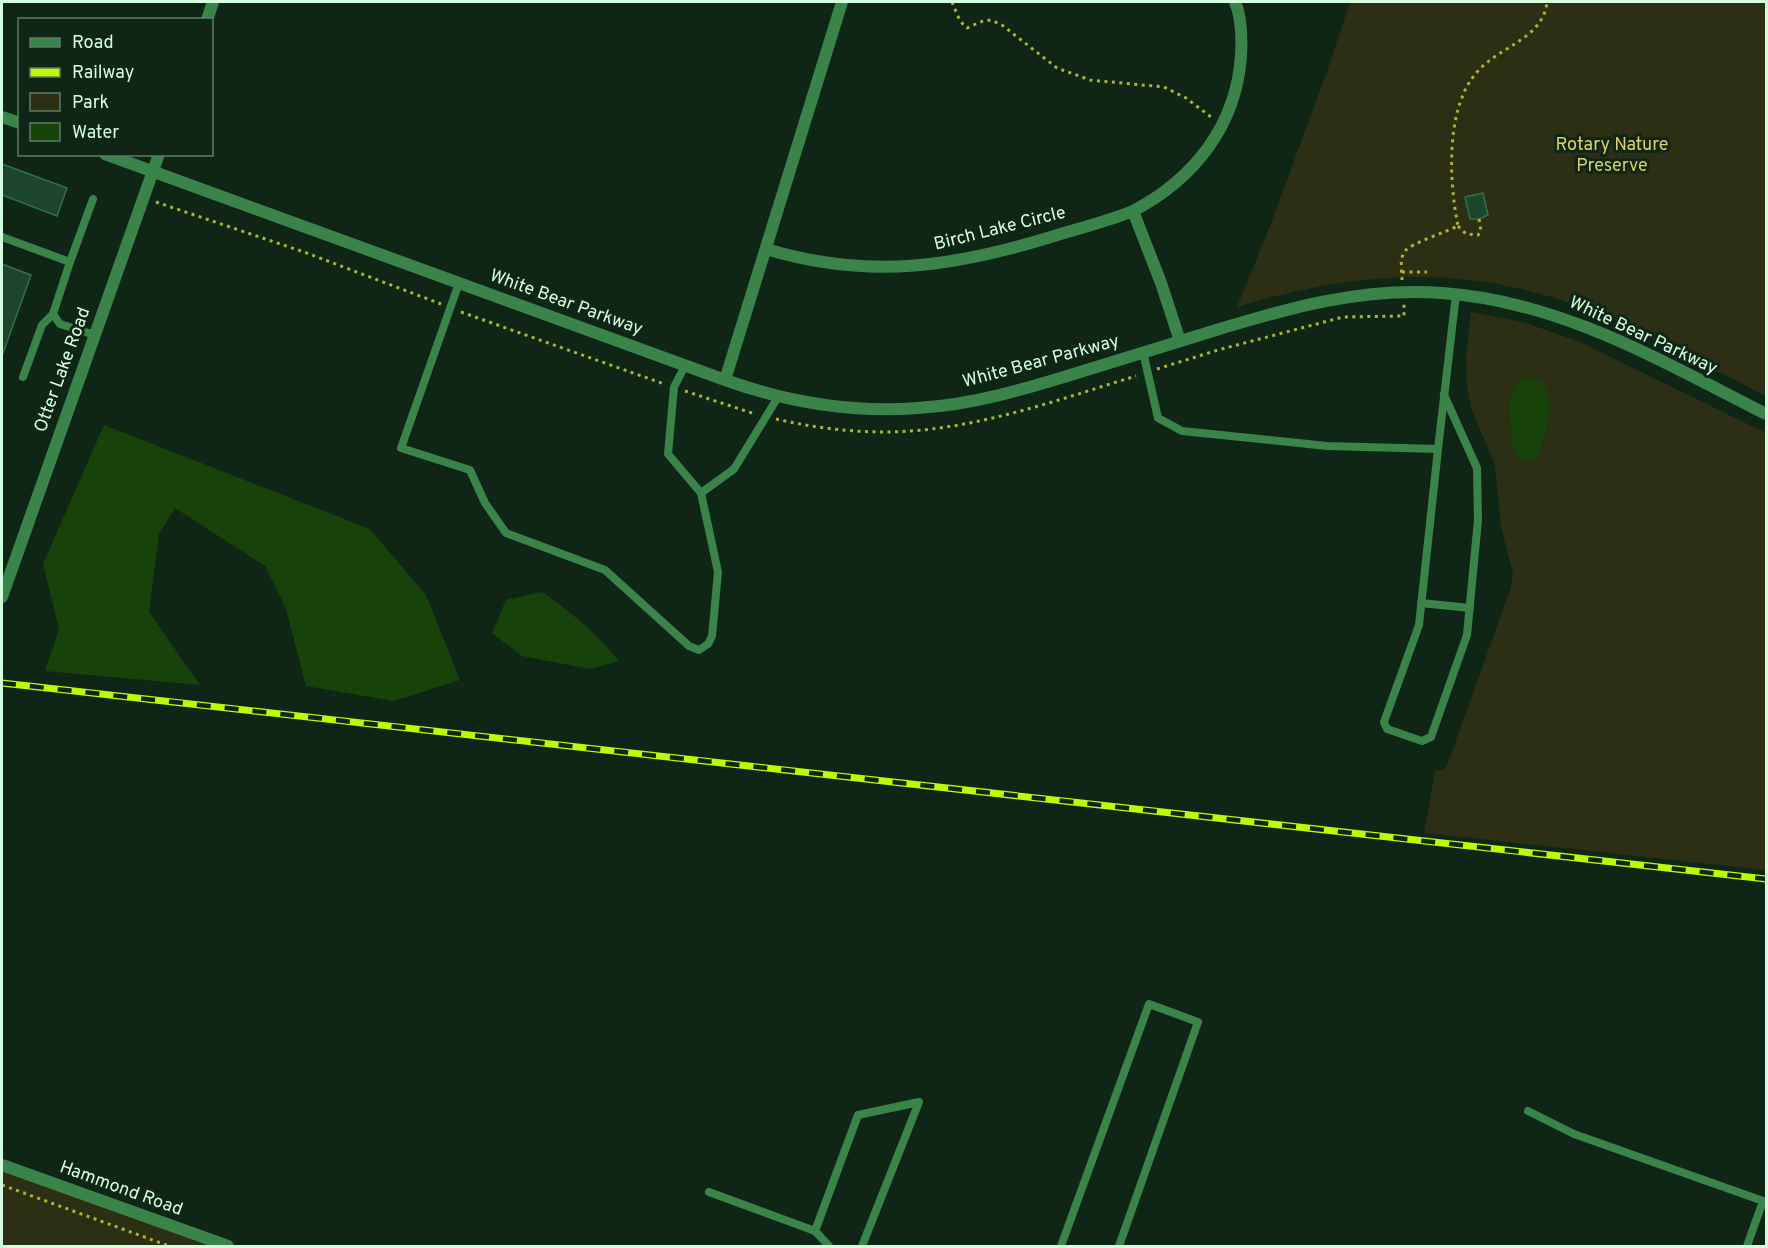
<svg xmlns="http://www.w3.org/2000/svg" width="1768" height="1248" font-family="Overpass,sans-serif">
  <style>
    .green { fill: #2c2f13; fill-rule: evenodd }
    .water { fill: #17430b }
    .building { fill: #1c462b; stroke: #2e7246; stroke-width: 1.5 }
    .lines { fill: none; stroke-linecap: round; stroke-linejoin: round }
    .path { stroke: #a9b632; stroke-width: 3; stroke-dasharray: 3 4.5; stroke-linecap: butt }
    .service { stroke: #3b8449; stroke-width: 8 }
    .minor { stroke: #3b8449; stroke-width: 12 }
    .tertiary { stroke: #3b8449; stroke-width: 12 }
    .rail-casing { stroke: #bcfa05; stroke-width: 7 }
    .rail { stroke: #0f2617; stroke-width: 4.5; stroke-dasharray: 14; stroke-linecap: butt }
    .labels { text-anchor: middle; dominant-baseline: central; stroke-width: 6; stroke-linejoin: round; paint-order: stroke }
    .park-label { font-size: 18px; fill: #ded161; stroke: #0f2617 }
    .street-label { font-size: 18px; fill: #d5fee0; stroke: #0f2617 }
  </style>
  <rect width="100%" height="100%" fill="#0f2617"/>
  <!-- green -->
  <g class="green">
    <path d="M1350,2h416v394c-60,-30 -122,-65 -185,-89 -117,-44 -226,-36 -344,0l33,-81 55,-149z"/>
    <path d="M1471,312l55,11 54,19 186,91v437l-342,-37 11,-63h8l5,-7 62,-173 3,-16 -12,-47 -6,-62 -24,-57 -4,-22 -1,-30zM1529,377l10,2 10,25 -11,53 -19,1 -7,-13 -2,-40z"/>
    <polygon points="2,1165 226,1246 2,1246"/>
  </g>
  <!-- water -->
  <g class="water">
    <path d="M1534,377c27,12 11,55 6,76l-5,7c-6,1 -12,2 -17,-3 -7,-7 -6,-19 -7,-27 -2,-20 -5,-53 23,-53z"/>
    <polygon points="104,425 370,529 426,595 460,680 394,701 306,686 286,609 265,566 175,508 159,534 149,612 200,685 45,671 59,629 43,564"/>
    <path d="M542,592c29,20 55,42 77,69l-29,8 -68,-13 -30,-23 14,-33z"/>
  </g>
  <!-- building -->
  <g class="building">
    <polygon points="2,164 67,188 57,216 2,195"/>
    <polygon points="1483,193 1488,215 1479,219 1470,219 1465,197"/>
    <polygon points="2,264 31,275 2,356"/>
  </g>
  <g class="lines">
    <!-- path -->
    <g class="path">
      <polyline points="952,2 960,21 967,28 983,21 991,20 1002,25 1057,68 1090,80 1164,87 1186,98 1211,117"/>
      <polyline points="156,202 304,252 441,304"/>
      <polyline points="1458,226 1466,234 1478,235 1481,231 1479,219"/>
      <polyline points="1402,272 1427,272"/>
      <path d="M1402,280c0,-9 -3,-21 3,-29 5,-7 43,-20 53,-25 -9,-44 -13,-120 20,-155 22,-25 65,-32 69,-69"/>
      <polyline points="461,312 664,384"/>
      <polyline points="1157,369 1218,350 1343,317 1404,316 1404,304"/>
      <polyline points="685,391 755,414"/>
      <path d="M776,419c48,11 97,16 146,11 73,-7 145,-33 214,-54"/>
      <polyline points="2,1185 169,1246"/>
    </g>
    <!-- service -->
    <g class="service">
      <polyline points="2,237 70,262 53,314 60,324 95,335"/>
      <polyline points="70,262 93,199"/>
      <polyline points="459,283 401,448 470,470 485,503 506,533 605,570 689,646 699,650 708,644 712,636 718,572 701,493 734,469 778,397"/>
      <polyline points="1143,352 1158,418 1182,431 1327,446 1438,449 1456,294"/>
      <polyline points="685,366 674,387 668,454 701,493"/>
      <polyline points="23,377 42,325 53,314"/>
      <polyline points="1438,449 1419,625 1384,722 1387,729 1422,741 1431,737 1467,635 1478,520 1477,468 1444,395"/>
      <polyline points="1421,603 1470,608"/>
      <polyline points="1528,1111 1574,1134 1766,1202"/>
      <polyline points="709,1192 815,1231 858,1115 919,1102 862,1246"/>
      <polyline points="815,1231 829,1246"/>
      <polyline points="1061,1246 1149,1004 1198,1022 1119,1246"/>
      <polyline points="1747,1246 1763,1201"/>
    </g>
    <!-- minor -->
    <g class="minor">
      <path d="M1133,211c61,-32 103,-85 108,-155 1,-18 1,-38 -6,-54"/>
      <path d="M766,249c103,31 188,18 288,-13 27,-8 54,-15 79,-25l28,72 19,58"/>
      <polyline points="725,380 842,2"/>
    </g>
    <!-- tertiary -->
    <g class="tertiary">
      <polyline points="207,20 213,2"/>
      <polyline points="2,117 20,123"/>
      <path d="M105,154l620,226c62,22 127,33 193,28 54,-3 107,-19 159,-35 45,-14 90,-28 136,-42 75,-23 149,-44 229,-38 119,8 221,69 324,121"/>
      <polyline points="2,597 159,154"/>
      <polyline points="2,1165 228,1246"/>
    </g>
    <defs>
      <polyline id="rail" points="2,683 1766,879"/>
    </defs>
    <!-- rail casing -->
    <use href="#rail" class="rail-casing"/>
    <!-- rail -->
    <use href="#rail" class="rail"/>
  </g>
  <g class="labels">
    <!-- park labels -->
    <g class="park-label">
      <text x="1612" y="145">Rotary Nature<tspan x="1612" dy="21">Preserve</tspan></text>
    </g>
    <!-- street labels -->
    <g class="street-label">
      <text transform="translate(1000 229) rotate(-14)">Birch Lake Circle</text>
      <text transform="translate(566 303) rotate(20)">White Bear Parkway</text>
      <text transform="translate(1643 336) rotate(25)">White Bear Parkway</text>
      <text transform="translate(1041 362) rotate(-15)">White Bear Parkway</text>
      <text transform="translate(63 370) rotate(-70)">Otter Lake Road</text>
      <text transform="translate(121 1189) rotate(20)">Hammond Road</text>
    </g>
  </g>
  <!-- border -->
  <rect width="1768" height="1248" fill="none" stroke="#d5fee0" stroke-width="6"/>
  <!-- legend -->
  <rect x="18" y="18" width="195" height="138" fill="#0f2617" stroke="#5e7c67" stroke-width="1.5"/>
  <rect x="30" y="38" width="30" height="9" fill="#3b8449" stroke="#5e7c67" stroke-width="1.5"/>
  <text x="72" y="48" font-size="18" fill="#d5fee0">Road</text>
  <rect x="30" y="68" width="30" height="9" fill="#bcfa05" stroke="#5e7c67" stroke-width="1.5"/>
  <text x="72" y="78" font-size="18" fill="#d5fee0">Railway</text>
  <rect x="30" y="93" width="30" height="18" fill="#2c2f13" stroke="#5e7c67" stroke-width="1.5"/>
  <text x="72" y="108" font-size="18" fill="#d5fee0">Park</text>
  <rect x="30" y="123" width="30" height="18" fill="#17430b" stroke="#5e7c67" stroke-width="1.5"/>
  <text x="72" y="138" font-size="18" fill="#d5fee0">Water</text>
</svg>
